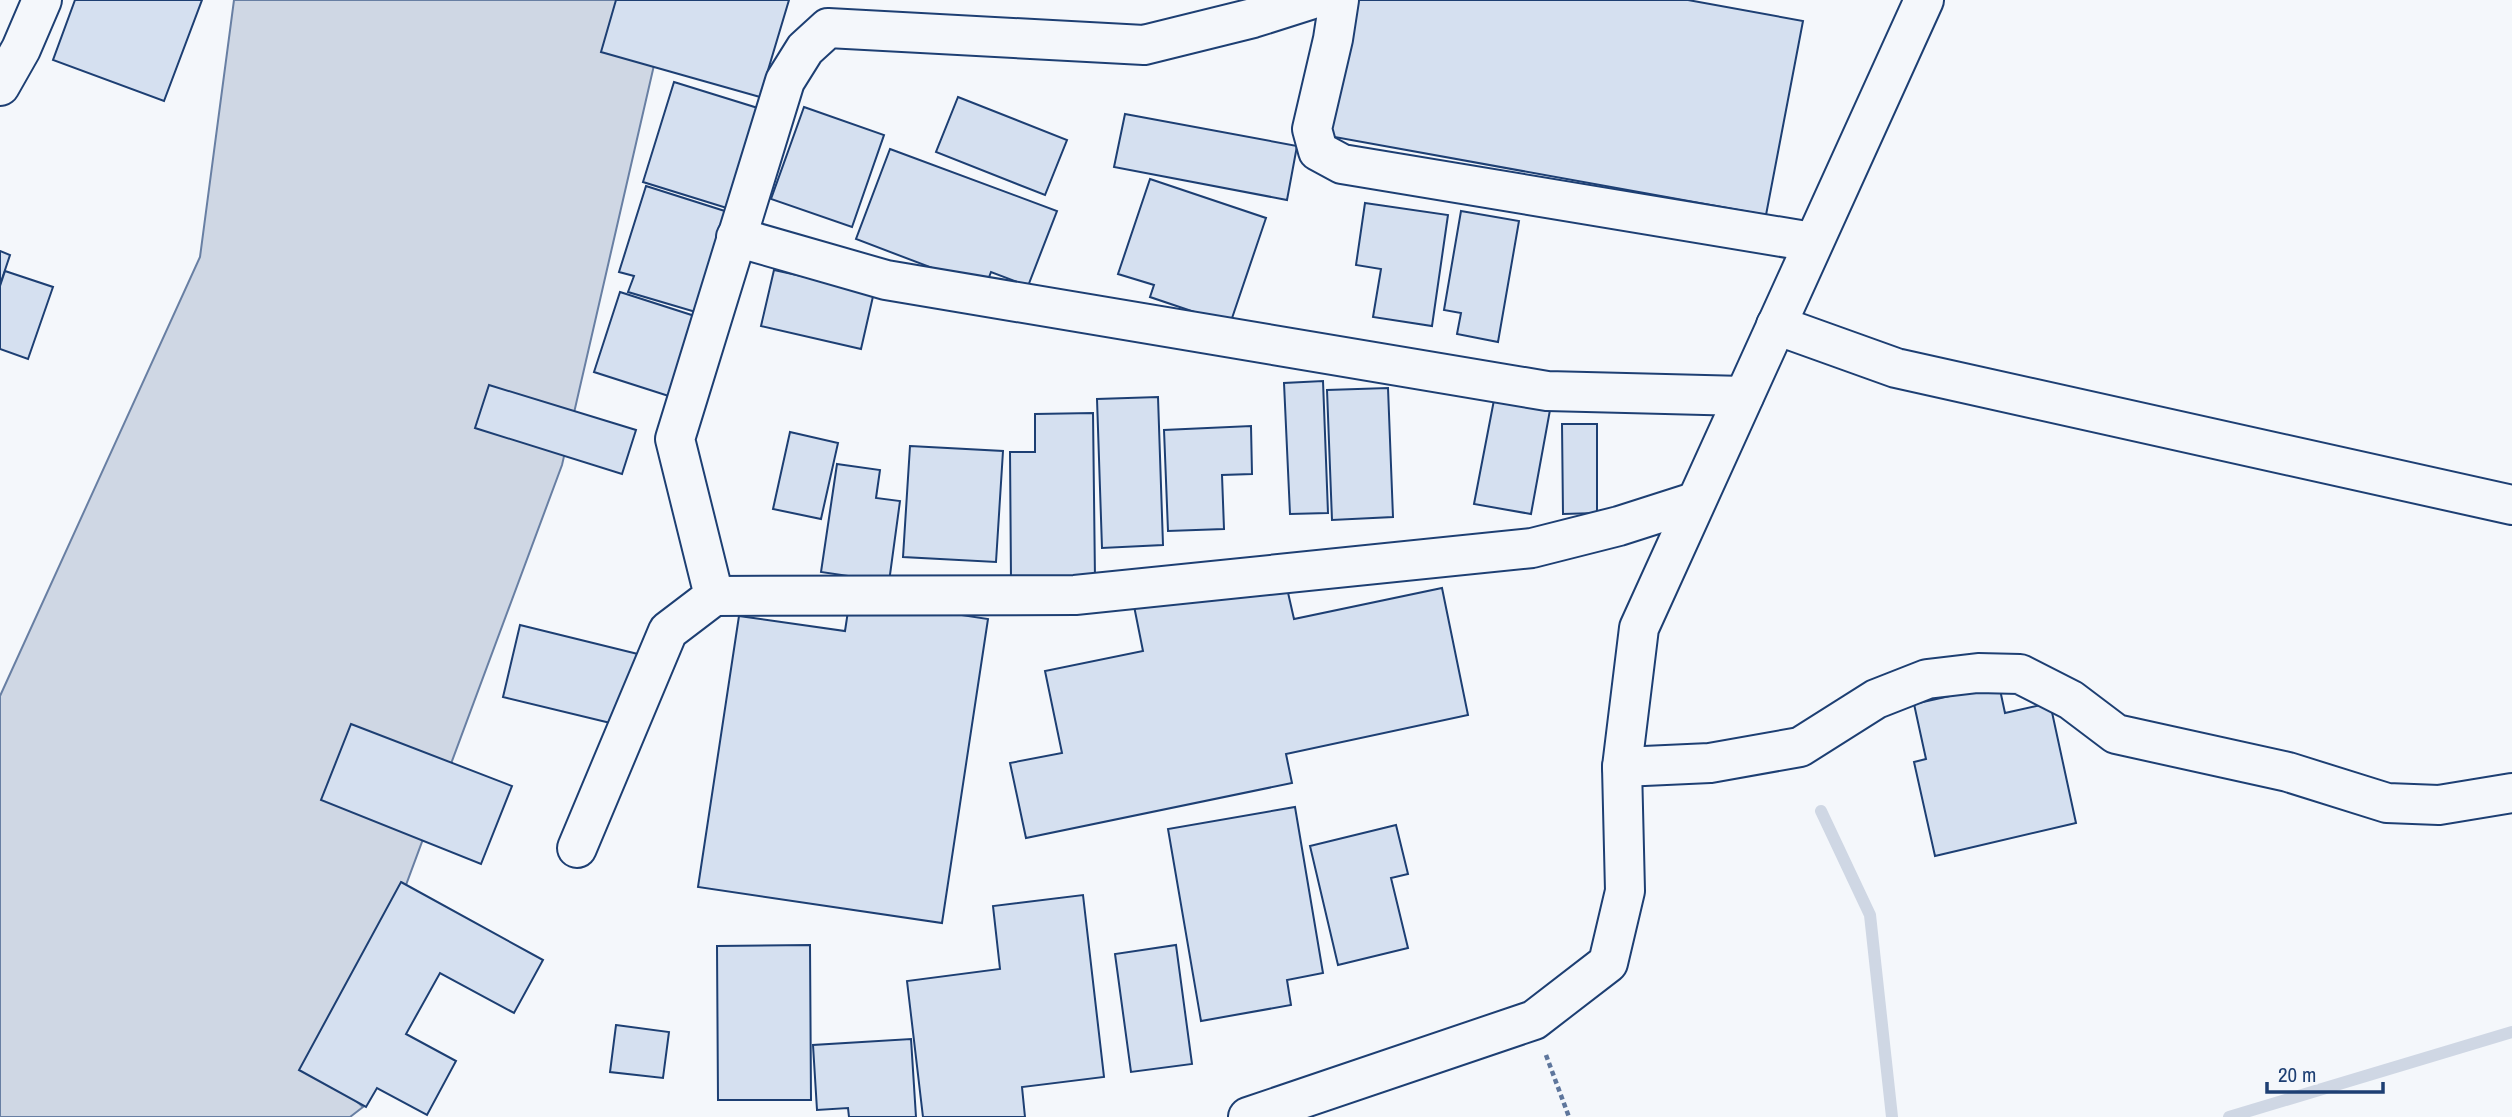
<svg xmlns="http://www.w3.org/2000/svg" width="2512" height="1117" font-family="'Archivo Narrow',sans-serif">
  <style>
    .water { fill: #cfd7e4; stroke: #687fa3; stroke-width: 2 }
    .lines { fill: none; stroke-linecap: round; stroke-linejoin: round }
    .stream { stroke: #cfd7e4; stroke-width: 12 }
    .building { fill: #d5e0f0; stroke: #1d3f73; stroke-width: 2 }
    .minor-casing { stroke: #1d3f73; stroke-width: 42 }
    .path { stroke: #5e769c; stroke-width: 4.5; stroke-dasharray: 5 3.5; stroke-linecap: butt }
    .minor { stroke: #f4f7fb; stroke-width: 38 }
  </style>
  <rect width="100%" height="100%" fill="#f4f7fb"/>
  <!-- water -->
  <polygon class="water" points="234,0 669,0 562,465 400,901 315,1065 363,1107 350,1117 0,1117 0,696 200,257"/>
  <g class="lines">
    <!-- stream -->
    <g class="stream">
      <polyline points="1821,811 1870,915 1892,1117"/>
      <polyline points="2229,1117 2512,1032"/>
    </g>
  </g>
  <!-- building -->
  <g class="building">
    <polygon points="75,0 202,0 164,101 53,60"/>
    <polygon points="616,0 789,0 760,97 601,52"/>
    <polygon points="1354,0 1688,0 1803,21 1766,215 1329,136"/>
    <polygon points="674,82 761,109 730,209 643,182"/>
    <polygon points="958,97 1067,140 1045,195 936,152"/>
    <polygon points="804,107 884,135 852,227 771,199"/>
    <polygon points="1125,114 1297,146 1287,200 1114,167"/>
    <polygon points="890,149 1057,211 1028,286 991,272 985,288 856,239"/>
    <polygon points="1150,179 1266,218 1230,324 1150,297 1154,285 1118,274"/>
    <polygon points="646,186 731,213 699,313 628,292 634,276 619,272"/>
    <polygon points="1365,203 1448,215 1432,326 1373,317 1381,269 1356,265"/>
    <polygon points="1461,211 1519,221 1498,342 1457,334 1461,313 1444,310"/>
    <polygon points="0,251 10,255 1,282 0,281"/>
    <polygon points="774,270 874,292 861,349 761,326"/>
    <polygon points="5,271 53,287 28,359 0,349 0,286"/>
    <polygon points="620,292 704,319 678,399 594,372"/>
    <polygon points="1323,381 1328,513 1290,514 1284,383"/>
    <polygon points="489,385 636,430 622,474 475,428"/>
    <polygon points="1388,388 1393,517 1332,520 1327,390"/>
    <polygon points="1158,397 1163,545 1102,548 1097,399"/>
    <polygon points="1494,400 1550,410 1531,514 1474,504"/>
    <polygon points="1093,413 1095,579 1011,580 1010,452 1035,452 1035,414"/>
    <polygon points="1562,424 1597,424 1597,513 1563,514"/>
    <polygon points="1251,426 1252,474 1222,475 1224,529 1168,531 1164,430"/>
    <polygon points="790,432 838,443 821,519 773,509"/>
    <polygon points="910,446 1003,451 996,562 903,557"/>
    <polygon points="837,464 880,470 876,498 900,501 889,582 821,572"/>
    <polygon points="1284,575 1294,619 1442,588 1468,715 1286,754 1292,783 1026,838 1010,763 1062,753 1045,671 1143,651 1134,606"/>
    <polygon points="850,598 988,619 942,923 698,887 739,616 845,631"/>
    <polygon points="520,625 646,656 627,727 503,697"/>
    <polygon points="1999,685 2005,713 2050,703 2076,823 1935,856 1914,762 1926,759 1914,704"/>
    <polygon points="351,724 512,786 481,864 321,800"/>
    <polygon points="1295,807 1323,973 1287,980 1291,1005 1201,1021 1168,829"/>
    <polygon points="1396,825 1408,874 1391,878 1408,948 1338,965 1310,846"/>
    <polygon points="401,882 543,960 514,1013 440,973 406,1034 456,1061 427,1115 377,1088 366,1107 299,1070"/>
    <polygon points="1083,895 1104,1077 1022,1087 1025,1117 923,1117 907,981 1000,969 993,906"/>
    <polygon points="810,945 811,1100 718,1100 717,946"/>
    <polygon points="1176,945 1192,1064 1131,1072 1115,954"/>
    <polygon points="616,1025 669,1032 663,1078 610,1072"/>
    <polygon points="911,1039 916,1117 849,1117 848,1108 817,1110 813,1045"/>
  </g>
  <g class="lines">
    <defs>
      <g id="minor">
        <polyline points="1339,0 1333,39 1312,129 1318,151 1342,164 1812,242"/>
        <polyline points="0,86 21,49 42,0"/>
        <polyline points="736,237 886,280 1547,391 1744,396"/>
        <polyline points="1776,325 1896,368 2512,505"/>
        <polyline points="714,596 1075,595 1532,548 1619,526 1694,502"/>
        <polyline points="1622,767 1710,763 1800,747 1876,699 1927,679 1978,673 2020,674 2071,700 2116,734 2288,772 2387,803 2439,805 2512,793"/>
        <polyline points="577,848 668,631 714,596 675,439 785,81 805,49 828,28 1144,45 1253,18 1310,0"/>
        <polyline points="1248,1117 1534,1020 1608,963 1625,891 1622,767 1639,628 1924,0"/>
      </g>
    </defs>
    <!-- minor casing -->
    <use href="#minor" class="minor-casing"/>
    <!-- path -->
    <polyline class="path" points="1546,1055 1569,1117"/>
    <!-- minor -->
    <use href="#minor" class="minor"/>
  </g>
  <!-- scale -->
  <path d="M2267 1082v10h116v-10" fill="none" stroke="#1d3f73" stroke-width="3.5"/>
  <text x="2278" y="1082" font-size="21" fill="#1d3f73" stroke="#f4f7fb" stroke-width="5" paint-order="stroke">20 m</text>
</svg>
